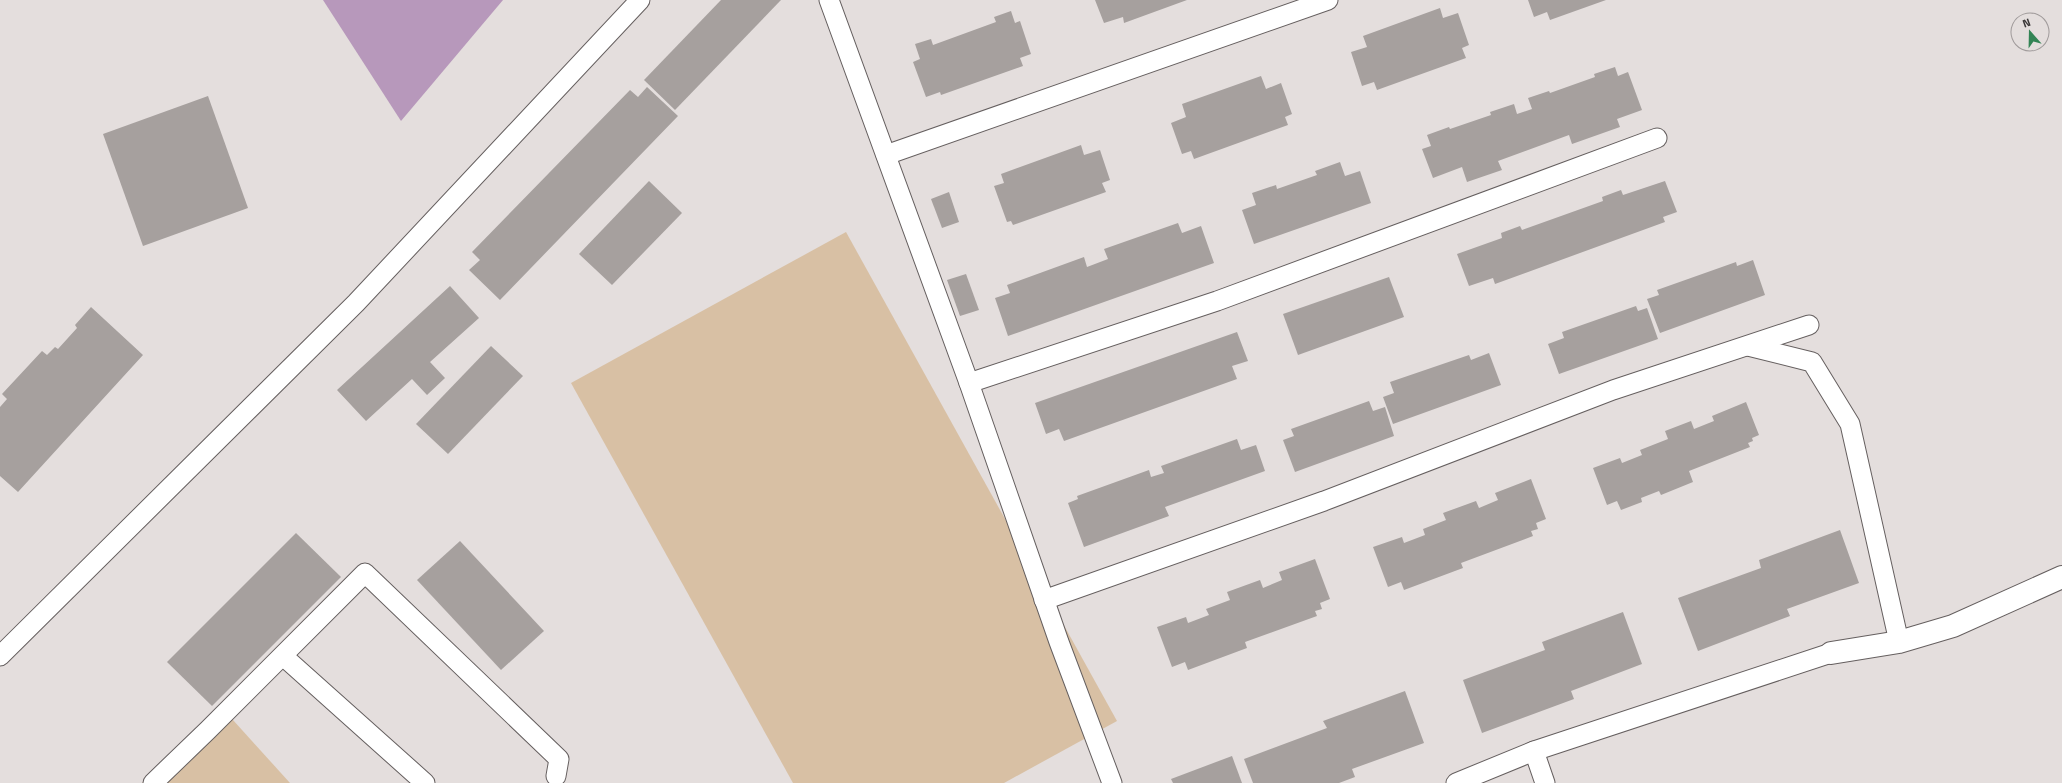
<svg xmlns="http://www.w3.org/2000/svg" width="2062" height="783" font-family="'Titillium Web',sans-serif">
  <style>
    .green { fill: #d8c0a4 }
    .water { fill: #b798bb }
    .building { fill: #a6a09e }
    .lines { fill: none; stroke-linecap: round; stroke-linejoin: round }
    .lane-casing { stroke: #655f5f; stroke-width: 21 }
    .street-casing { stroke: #655f5f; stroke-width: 24 }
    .lane { stroke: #fff; stroke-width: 19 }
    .street { stroke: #fff; stroke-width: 22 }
  </style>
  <rect width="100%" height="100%" fill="#e4dedd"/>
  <!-- green -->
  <g class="green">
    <polygon points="846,232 1117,721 1004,783 793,783 571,383"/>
    <polygon points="224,710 290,783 142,783"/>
  </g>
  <!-- water -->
  <polygon class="water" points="323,0 503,0 401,121"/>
  <!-- building -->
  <g class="building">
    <polygon points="721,0 781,0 675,110 644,80"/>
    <polygon points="1095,0 1187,0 1124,23 1123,17 1104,23"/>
    <polygon points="1528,0 1606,0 1550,20 1547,12 1534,17"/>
    <polygon points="1440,8 1443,18 1458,13 1469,45 1462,48 1466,58 1377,90 1374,82 1362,86 1351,52 1367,47 1363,36"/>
    <polygon points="1011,11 1015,23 1020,21 1031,54 1020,58 1023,66 941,95 940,92 926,97 913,62 920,59 915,44 931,39 933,45 996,22 994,17"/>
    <polygon points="1615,67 1618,76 1628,72 1642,110 1617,119 1620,127 1572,144 1569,135 1498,161 1502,170 1467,182 1462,167 1433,178 1422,149 1431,146 1427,135 1449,127 1450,129 1491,115 1490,112 1514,104 1517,114 1532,109 1528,98 1549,91 1550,93 1595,77 1594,74"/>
    <polygon points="1261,76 1266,89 1281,83 1292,114 1285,117 1288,125 1194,159 1191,151 1182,154 1171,123 1186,117 1182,104"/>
    <polygon points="647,87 678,116 500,300 469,270 480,260 472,252 630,90 638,97"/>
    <polygon points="208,96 248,208 143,246 103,134"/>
    <polygon points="1081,145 1084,155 1100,150 1110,180 1102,183 1106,192 1013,225 1011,221 1007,222 994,186 1004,183 1001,174"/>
    <polygon points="1340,162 1345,176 1360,171 1371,203 1254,244 1242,210 1256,205 1252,193 1276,185 1277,189 1317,175 1315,171"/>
    <polygon points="649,181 682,213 612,285 579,254"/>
    <polygon points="1665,181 1677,212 1663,217 1665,222 1495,284 1493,278 1469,286 1457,254 1502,238 1501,233 1520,226 1522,230 1603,201 1602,197 1621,190 1623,195"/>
    <polygon points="949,192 959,222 942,228 931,199"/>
    <polygon points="1178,223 1182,233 1201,226 1214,263 1008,336 995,298 1010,293 1007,285 1084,257 1087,267 1108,259 1104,249"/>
    <polygon points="1753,260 1765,295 1660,333 1647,299 1659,295 1657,290 1736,262 1737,266"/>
    <polygon points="966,274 979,310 960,316 947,280"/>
    <polygon points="1389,277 1404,317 1298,355 1283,314"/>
    <polygon points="450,286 479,318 430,362 445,378 427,395 412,379 366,421 337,390"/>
    <polygon points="1636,306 1638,311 1647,308 1658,339 1559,374 1548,344 1564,338 1562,332"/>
    <polygon points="91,307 143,355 18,492 0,476 0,407 7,399 2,394 42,351 47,355 55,347 58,349 77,328 75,325"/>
    <polygon points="1237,332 1248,361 1232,366 1237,379 1064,441 1059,429 1046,434 1035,403"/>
    <polygon points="491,346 523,376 448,454 416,424"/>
    <polygon points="1489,353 1501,385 1393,424 1383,397 1394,393 1390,382 1469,355 1471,360"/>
    <polygon points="1369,401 1373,411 1385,407 1394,436 1295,472 1283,440 1294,436 1291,429"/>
    <polygon points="1746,402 1759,435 1752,438 1753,441 1748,443 1750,447 1689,471 1693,482 1661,495 1659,491 1641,498 1642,502 1621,510 1617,501 1607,505 1593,468 1620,458 1622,463 1642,455 1640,450 1668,439 1665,431 1691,421 1694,429 1714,421 1712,416"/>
    <polygon points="1237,439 1241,450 1256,445 1265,471 1165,507 1169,516 1084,547 1068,503 1078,499 1077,496 1149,470 1151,477 1164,473 1161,466"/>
    <polygon points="1531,479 1546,519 1536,523 1538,529 1531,531 1533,536 1461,563 1463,568 1404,590 1401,582 1388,587 1373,547 1402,537 1404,543 1425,535 1423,529 1446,520 1443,513 1476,501 1479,508 1498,500 1495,493"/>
    <polygon points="1840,530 1859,583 1787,609 1790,616 1698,651 1678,598 1761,568 1759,560"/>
    <polygon points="296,533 341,577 212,706 167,662"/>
    <polygon points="460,541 544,631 501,670 417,580"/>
    <polygon points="1315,559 1330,599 1320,603 1322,609 1315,611 1317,616 1245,642 1247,648 1188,670 1185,662 1172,667 1157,627 1186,617 1188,623 1209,615 1206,609 1230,600 1227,592 1260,580 1263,588 1282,580 1279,572"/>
    <polygon points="1623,612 1642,664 1571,691 1574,699 1482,733 1463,680 1545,650 1542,642"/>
    <polygon points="1405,691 1424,743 1352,769 1355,777 1339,783 1253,783 1244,759 1327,728 1323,721"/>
    <polygon points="1232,756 1242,783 1173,783 1171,779"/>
  </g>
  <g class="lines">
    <defs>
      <g id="lane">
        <polyline points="829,0 969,383 1059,642 1112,783"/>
        <polyline points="886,155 1328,0"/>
        <polyline points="1748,346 1812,362 1850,424 1899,642"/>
        <polyline points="969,383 1217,301 1657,138"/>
        <polyline points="1044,600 1324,501 1613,390 1809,325"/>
        <polyline points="0,656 356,303 640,0"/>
        <polyline points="283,656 425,783"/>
        <polyline points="1534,751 1545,783"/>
        <polyline points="153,783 208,730 365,573 559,759 556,776"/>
        <polyline points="1456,783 1534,751 1831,653"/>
      </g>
      <polyline id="street" points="1831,653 1899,642 1953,626 2062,577"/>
    </defs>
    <!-- lane casing -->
    <use href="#lane" class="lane-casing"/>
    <!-- street casing -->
    <use href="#street" class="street-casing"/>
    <!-- lane -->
    <use href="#lane" class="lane"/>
    <!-- street -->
    <use href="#street" class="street"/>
  </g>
  <!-- north arrow -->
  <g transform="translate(2030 32) rotate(340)"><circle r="19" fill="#e4dedd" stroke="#a09b9b"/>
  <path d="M0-3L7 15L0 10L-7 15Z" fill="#338455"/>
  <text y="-6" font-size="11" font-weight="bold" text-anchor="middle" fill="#3a3737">N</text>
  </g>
</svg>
